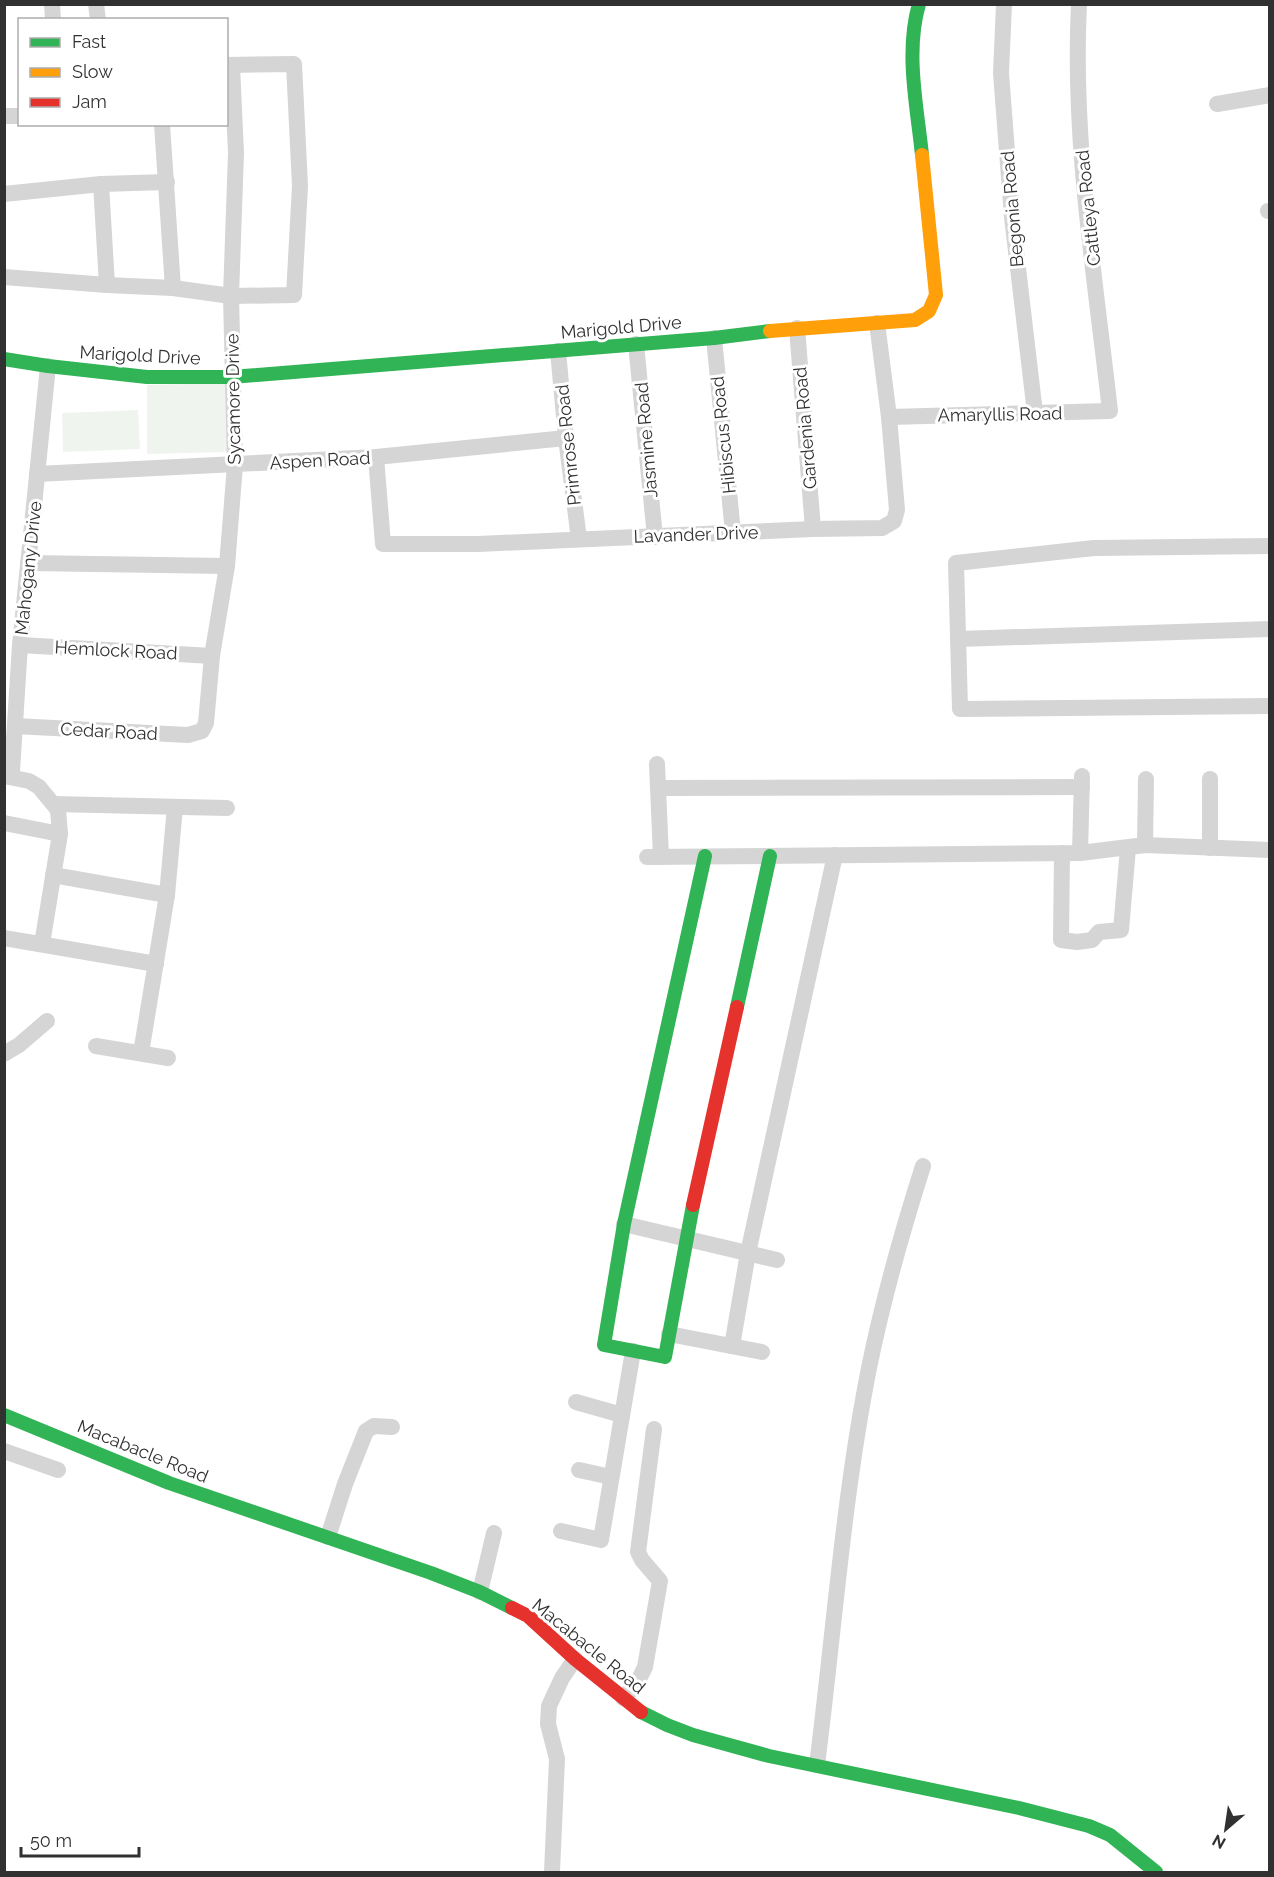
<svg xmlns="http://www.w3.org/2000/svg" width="1274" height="1877" font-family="Raleway,sans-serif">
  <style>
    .green { fill: #eff5ee }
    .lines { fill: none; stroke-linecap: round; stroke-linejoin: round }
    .street { stroke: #d5d5d5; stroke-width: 16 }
    .fast { stroke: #30b455; stroke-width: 14 }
    .slow { stroke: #ff9f0a; stroke-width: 14 }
    .jam { stroke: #e5322d; stroke-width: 14 }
    .labels { text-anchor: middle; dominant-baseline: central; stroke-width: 6; stroke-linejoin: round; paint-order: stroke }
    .street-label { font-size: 18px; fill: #313131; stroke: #fff }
  </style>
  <rect width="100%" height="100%" fill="#fff"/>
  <!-- green -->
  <g class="green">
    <polygon points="227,383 229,452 147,454 147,385"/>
    <polygon points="138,410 140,449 63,452 62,413"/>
  </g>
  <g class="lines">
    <!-- street -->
    <g class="street">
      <polyline points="52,4 53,20"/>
      <polyline points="96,4 98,20"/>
      <polyline points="1004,4 1001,73 1012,217 1035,413"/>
      <polyline points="1217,104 1270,95"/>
      <polyline points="4,116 20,116"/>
      <polyline points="162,124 173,288"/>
      <polyline points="101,184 107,285"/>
      <polyline points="4,194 101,184 167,182"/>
      <polyline points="1268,211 1270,211"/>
      <polyline points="4,277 107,285 173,288 231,296 294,295 300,186 294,64 226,65"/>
      <polyline points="797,328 813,529"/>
      <polyline points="714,338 733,533"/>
      <polyline points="636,344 655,537"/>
      <polyline points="558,351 566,438 579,539"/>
      <path d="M889,417l221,-6c-15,-135 -38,-271 -31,-407"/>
      <polyline points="376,457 383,544 478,544 813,529 882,528 894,521 897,510 889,417 877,323"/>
      <polyline points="37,474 376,457 566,438"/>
      <polyline points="1270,546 1094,548 956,563 960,709 1270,706"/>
      <polyline points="28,563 227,566"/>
      <polyline points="959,639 1270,629"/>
      <polyline points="20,645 212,656"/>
      <polyline points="15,726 188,735 202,731 206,723 212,656 227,566 235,465 231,296 236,153 232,65"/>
      <polyline points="657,764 661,857"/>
      <polyline points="12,771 20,645 48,366"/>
      <polyline points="4,776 29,781 39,787 58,810 60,834 42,944"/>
      <polyline points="1210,779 1210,848"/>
      <polyline points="658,788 1082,787"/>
      <polyline points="54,804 227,808"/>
      <polyline points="4,823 60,834"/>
      <polyline points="1145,845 1146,779"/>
      <polyline points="1062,853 1061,940 1077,942 1092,940 1099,932 1121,930 1128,848"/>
      <polyline points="1080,853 1082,776"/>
      <polyline points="647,857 1080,853 1145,845 1270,850"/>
      <polyline points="53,875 167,895"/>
      <polyline points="4,938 156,964"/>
      <polyline points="96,1046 168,1058"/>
      <polyline points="141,1053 167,895 175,807"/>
      <polyline points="4,1054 19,1045 47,1021"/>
      <polyline points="624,1224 777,1260"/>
      <polyline points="669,1334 762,1352"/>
      <polyline points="732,1346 748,1253 835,855"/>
      <polyline points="576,1402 622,1415"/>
      <polyline points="4,1451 58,1470"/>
      <polyline points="579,1470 611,1477"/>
      <polyline points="561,1531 601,1540 633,1351"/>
      <polyline points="328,1537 345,1484 366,1431 374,1426 392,1427"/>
      <polyline points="480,1592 494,1533"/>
      <polyline points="623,1698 636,1685 645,1667 660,1581 642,1560 638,1552 654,1429"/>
      <path d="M817,1765c17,-133 26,-266 52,-397 14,-69 33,-136 54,-202"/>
      <polyline points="552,1872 557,1759 548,1724 549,1706 562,1678 575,1659"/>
    </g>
    <!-- fast -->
    <g class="fast">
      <path d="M919,4c-14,48 -2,102 3,151"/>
      <polyline points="4,359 48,366 147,377 232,377 714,338 770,331"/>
      <polyline points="737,1007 770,856"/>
      <polyline points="693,1205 665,1357 604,1345 624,1224 705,856"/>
      <polyline points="4,1415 169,1483 431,1573 480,1592 512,1608"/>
      <polyline points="641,1712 667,1725 693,1735 769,1756 1019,1808 1089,1826 1110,1835 1156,1872"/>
    </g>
    <!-- slow -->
    <polyline class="slow" points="770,331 915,320 929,311 936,295 922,155"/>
    <!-- jam -->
    <g class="jam">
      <polyline points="693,1205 737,1007"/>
      <polyline points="512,1608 528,1616 575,1659 641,1712"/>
    </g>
  </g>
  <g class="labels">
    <!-- street labels -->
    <g class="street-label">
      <text transform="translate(1088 208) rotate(-96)">Cattleya Road</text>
      <text transform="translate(1012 209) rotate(-95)">Begonia Road</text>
      <text transform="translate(621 327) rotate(-5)">Marigold Drive</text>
      <text transform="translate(140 355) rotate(3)">Marigold Drive</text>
      <text transform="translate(233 399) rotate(-91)">Sycamore Drive</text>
      <text transform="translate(1000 414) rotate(-1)">Amaryllis Road</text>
      <text transform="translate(805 428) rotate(-95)">Gardenia Road</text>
      <text transform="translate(723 435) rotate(-96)">Hibiscus Road</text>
      <text transform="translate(646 440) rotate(-95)">Jasmine Road</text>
      <text transform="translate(568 445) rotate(-96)">Primrose Road</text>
      <text transform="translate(320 460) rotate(-3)">Aspen Road</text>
      <text transform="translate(696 534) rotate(-2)">Lavander Drive</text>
      <text transform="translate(28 568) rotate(-84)">Mahogany Drive</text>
      <text transform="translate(116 650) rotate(3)">Hemlock Road</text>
      <text transform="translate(109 731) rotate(3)">Cedar Road</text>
      <text transform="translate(143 1451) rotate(22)">Macabacle Road</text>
      <text transform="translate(589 1646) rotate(39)">Macabacle Road</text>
    </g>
  </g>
  <!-- border -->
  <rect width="1274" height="1877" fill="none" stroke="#313131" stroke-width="12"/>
  <!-- legend -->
  <rect x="18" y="18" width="210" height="108" fill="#ffffff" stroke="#adadad" stroke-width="1.5"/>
  <rect x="30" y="38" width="30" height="9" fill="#30b455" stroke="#adadad" stroke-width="1.5"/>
  <text x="72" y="48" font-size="18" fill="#313131">Fast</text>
  <rect x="30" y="68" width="30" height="9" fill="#ff9f0a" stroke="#adadad" stroke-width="1.5"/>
  <text x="72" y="78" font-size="18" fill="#313131">Slow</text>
  <rect x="30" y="98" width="30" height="9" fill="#e5322d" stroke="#adadad" stroke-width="1.5"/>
  <text x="72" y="108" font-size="18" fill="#313131">Jam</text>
  <!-- north arrow -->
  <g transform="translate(1226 1829) rotate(209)" stroke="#ffffff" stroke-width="4.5" paint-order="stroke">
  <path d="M0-4.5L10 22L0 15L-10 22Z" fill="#313131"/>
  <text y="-9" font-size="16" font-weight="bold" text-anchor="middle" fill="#313131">N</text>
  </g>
  <!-- scale -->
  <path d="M21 1847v9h118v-9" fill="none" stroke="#313131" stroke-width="3"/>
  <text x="30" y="1847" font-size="18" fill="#313131" stroke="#ffffff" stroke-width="4.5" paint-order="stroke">50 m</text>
</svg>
